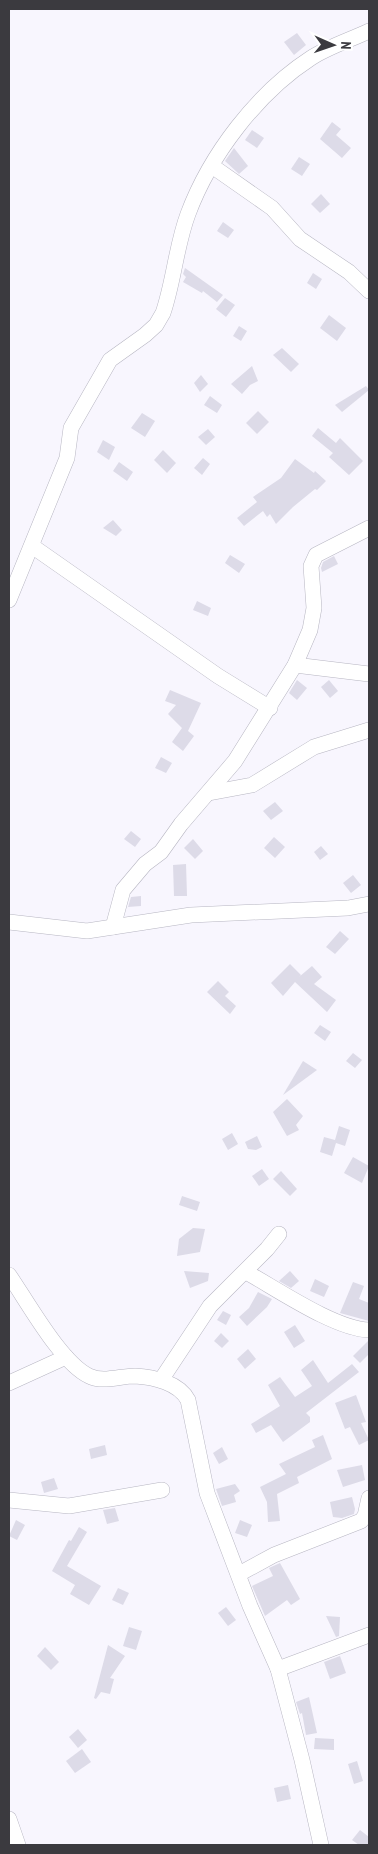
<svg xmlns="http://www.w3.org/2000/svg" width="378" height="1854" font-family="'PT Sans Narrow',sans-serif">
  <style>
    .building { fill: #dddbe8 }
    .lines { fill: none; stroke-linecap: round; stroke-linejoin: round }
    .street-casing { stroke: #b7b6c2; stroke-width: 16 }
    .street { stroke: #fff; stroke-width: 15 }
  </style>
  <rect width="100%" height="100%" fill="#f8f6fe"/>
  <!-- building -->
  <g class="building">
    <polygon points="297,33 306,45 294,55 284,42"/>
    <polygon points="332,122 341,129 336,135 351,148 342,158 320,139"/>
    <polygon points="252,130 264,138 257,148 245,140"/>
    <polygon points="234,148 248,166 239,174 225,161"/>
    <polygon points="299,157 310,164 302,176 291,169"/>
    <polygon points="321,194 330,204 320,213 311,204"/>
    <polygon points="223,222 234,230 228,238 217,231"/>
    <polygon points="185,268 223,295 217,302 203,291 202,293 183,282 186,277 183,274"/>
    <polygon points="313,273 322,279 316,289 307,283"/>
    <polygon points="225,298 235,305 226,317 216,309"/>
    <polygon points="329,315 346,328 337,341 320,328"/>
    <polygon points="239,326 247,331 241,341 233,336"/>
    <polygon points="282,348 299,364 291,372 273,355"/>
    <polygon points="252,366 258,381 250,385 242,394 231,384"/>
    <polygon points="201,375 208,384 200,392 194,383"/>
    <polygon points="366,386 369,390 342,412 335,405"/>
    <polygon points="210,396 222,405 217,413 204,405"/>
    <polygon points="258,411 269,422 257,434 246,423"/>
    <polygon points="142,413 155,421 145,437 131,428"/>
    <polygon points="318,428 336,443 340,438 363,461 349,475 329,457 333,453 312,436"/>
    <polygon points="208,429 215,437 206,445 198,437"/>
    <polygon points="103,440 115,447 109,460 97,452"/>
    <polygon points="163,450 176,463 167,473 154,460"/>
    <polygon points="203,458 210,464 202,475 194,468"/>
    <polygon points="295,459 314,473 315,471 326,481 317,490 315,489 293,507 276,524 270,514 267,517 263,511 244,526 237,518 257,502 253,497 281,478"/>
    <polygon points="119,462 133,472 127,481 113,471"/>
    <polygon points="113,520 122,530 116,536 103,528"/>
    <polygon points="230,555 245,564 239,573 225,563"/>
    <polygon points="334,556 338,564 322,572 321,568 323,562"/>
    <polygon points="197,601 211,608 208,616 193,610"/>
    <polygon points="297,680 307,688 297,700 289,693"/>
    <polygon points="329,680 338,691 330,698 321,687"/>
    <polygon points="170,690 201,703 188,731 194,736 183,751 172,742 182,728 168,714 176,705 165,701"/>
    <polygon points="161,757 172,763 166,773 155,768"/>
    <polygon points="275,802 283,811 271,820 263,811"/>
    <polygon points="131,831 141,839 135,847 124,839"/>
    <polygon points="274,837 285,847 275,858 264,848"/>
    <polygon points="193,839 203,851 195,859 184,848"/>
    <polygon points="321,846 328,854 320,860 314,852"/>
    <polygon points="186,864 187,896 174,896 173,865"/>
    <polygon points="353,875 361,885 351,893 343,883"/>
    <polygon points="141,896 141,906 128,907 131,897"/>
    <polygon points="340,931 349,939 335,954 326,947"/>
    <polygon points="290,964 301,975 299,977 312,966 322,977 314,984 336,1000 327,1012 295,982 283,996 271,983"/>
    <polygon points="218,981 229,992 225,996 236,1006 230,1014 207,992"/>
    <polygon points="320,1025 331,1032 325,1041 314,1033"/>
    <polygon points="353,1053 362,1060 355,1068 346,1061"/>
    <polygon points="303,1061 317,1070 283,1095"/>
    <polygon points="287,1099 303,1116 296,1125 299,1130 287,1136 273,1112"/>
    <polygon points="339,1126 350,1130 345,1146 336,1143 332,1156 320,1152 324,1137 335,1140"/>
    <polygon points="232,1133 238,1144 228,1150 222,1139"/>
    <polygon points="257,1136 262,1147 256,1150 248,1149 245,1142"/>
    <polygon points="353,1157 369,1166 362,1183 344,1173"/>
    <polygon points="262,1169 269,1179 259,1186 252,1176"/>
    <polygon points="281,1171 297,1189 290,1196 273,1179"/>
    <polygon points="182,1196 200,1202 197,1211 179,1205"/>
    <polygon points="193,1228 205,1229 200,1252 177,1256 179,1239"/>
    <polygon points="184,1271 209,1273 208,1281 190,1288"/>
    <polygon points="290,1271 299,1281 291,1288 279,1281"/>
    <polygon points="315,1279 329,1286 324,1297 310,1291"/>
    <polygon points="353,1282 364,1286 359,1299 369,1303 369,1321 340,1313"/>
    <polygon points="258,1292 272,1299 267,1307 247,1326 239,1317 249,1308"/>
    <polygon points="223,1311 231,1315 226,1325 217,1320"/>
    <polygon points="295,1325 305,1341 294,1348 284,1332"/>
    <polygon points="221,1333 229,1341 222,1348 214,1341"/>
    <polygon points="369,1340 369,1354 360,1363 353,1356"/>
    <polygon points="248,1349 256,1359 245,1369 237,1359"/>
    <polygon points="313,1360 328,1383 352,1364 359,1372 306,1413 310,1417 310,1422 283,1442 271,1425 256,1433 251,1424 280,1406 268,1385 280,1377 295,1397 312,1386 301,1370"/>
    <polygon points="356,1395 366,1422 361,1423 369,1440 359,1445 350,1427 345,1429 335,1403"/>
    <polygon points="323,1435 332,1459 297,1477 299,1483 277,1494 280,1521 268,1522 267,1502 260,1487 286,1474 279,1464 315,1447 312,1440"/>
    <polygon points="105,1445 107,1455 91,1459 89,1449"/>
    <polygon points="222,1447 228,1459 219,1464 213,1453"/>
    <polygon points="362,1465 365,1480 343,1487 337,1470"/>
    <polygon points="54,1478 58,1489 44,1493 41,1482"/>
    <polygon points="235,1484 240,1491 234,1495 236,1502 222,1506 216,1489"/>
    <polygon points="352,1497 355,1509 354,1514 342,1518 333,1517 330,1502"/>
    <polygon points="115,1508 119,1521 107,1524 103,1510"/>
    <polygon points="16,1520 25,1525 17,1540 9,1536"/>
    <polygon points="240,1520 252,1525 247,1537 235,1533"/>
    <polygon points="79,1527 87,1532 67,1566 101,1586 89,1605 70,1594 75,1585 52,1571 69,1540 71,1541"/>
    <polygon points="280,1563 300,1599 291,1605 287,1600 265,1616 252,1586 273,1576 269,1568"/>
    <polygon points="118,1588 129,1593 123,1605 112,1600"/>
    <polygon points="226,1607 236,1620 228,1626 218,1613"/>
    <polygon points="326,1616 340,1617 339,1636 336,1637"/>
    <polygon points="129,1627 142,1631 136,1650 123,1646"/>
    <polygon points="108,1645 125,1656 110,1678 114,1679 110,1694 101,1692 96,1699 94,1698"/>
    <polygon points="45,1647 59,1662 51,1670 37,1656"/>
    <polygon points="340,1656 346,1673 330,1679 324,1662"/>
    <polygon points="309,1697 317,1733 306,1735 302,1713 300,1714 296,1702"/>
    <polygon points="78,1729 87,1740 78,1748 69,1737"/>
    <polygon points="315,1738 334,1739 334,1750 314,1749"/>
    <polygon points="82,1749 91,1762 75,1773 66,1761"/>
    <polygon points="357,1761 363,1781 354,1784 348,1764"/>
    <polygon points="288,1785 291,1799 277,1802 274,1788"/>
    <polygon points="360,1830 369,1837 369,1845 359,1845 352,1840"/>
  </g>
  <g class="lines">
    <defs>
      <g id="street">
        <polyline points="212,166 272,208 300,239 349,272 369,291"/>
        <polyline points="32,546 218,676 270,708"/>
        <path d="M9,600l58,-142 4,-30 39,-68 35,-25 11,-10 7,-12c11,-32 13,-67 25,-99 22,-59 69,-121 123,-156 17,-11 39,-18 58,-27"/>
        <polyline points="295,665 369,674"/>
        <polyline points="209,793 252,785 314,747 369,730"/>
        <polyline points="9,922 87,931 191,915 348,908 369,904"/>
        <polyline points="113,927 123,890 145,864 161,852 181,824 235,761 295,665 310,630 314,608 311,566 316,555 369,528"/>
        <path d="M246,1272c31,17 89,57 123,58"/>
        <path d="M9,1275c18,26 52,88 80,101 14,7 31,0 46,0 19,1 44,7 53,24l19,93 43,113 28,63 24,91 19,85"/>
        <polyline points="161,1380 210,1306 267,1249 279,1234"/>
        <polyline points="9,1383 66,1357"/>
        <polyline points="9,1500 69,1506 162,1490"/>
        <polyline points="239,1574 274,1555 361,1521 365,1516 369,1498"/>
        <polyline points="278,1669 369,1635"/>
        <polyline points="9,1819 18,1845"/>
      </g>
    </defs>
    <!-- street casing -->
    <use href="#street" class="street-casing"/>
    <!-- street -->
    <use href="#street" class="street"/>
  </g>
  <!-- border -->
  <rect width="378" height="1854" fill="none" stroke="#3b3a3f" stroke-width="20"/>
  <!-- north arrow -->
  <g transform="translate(333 45) rotate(92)" stroke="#ffffff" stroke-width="4" paint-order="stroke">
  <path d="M0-4L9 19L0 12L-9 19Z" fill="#3b3a3f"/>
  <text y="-8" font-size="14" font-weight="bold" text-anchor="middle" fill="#3b3a3f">N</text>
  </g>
</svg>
